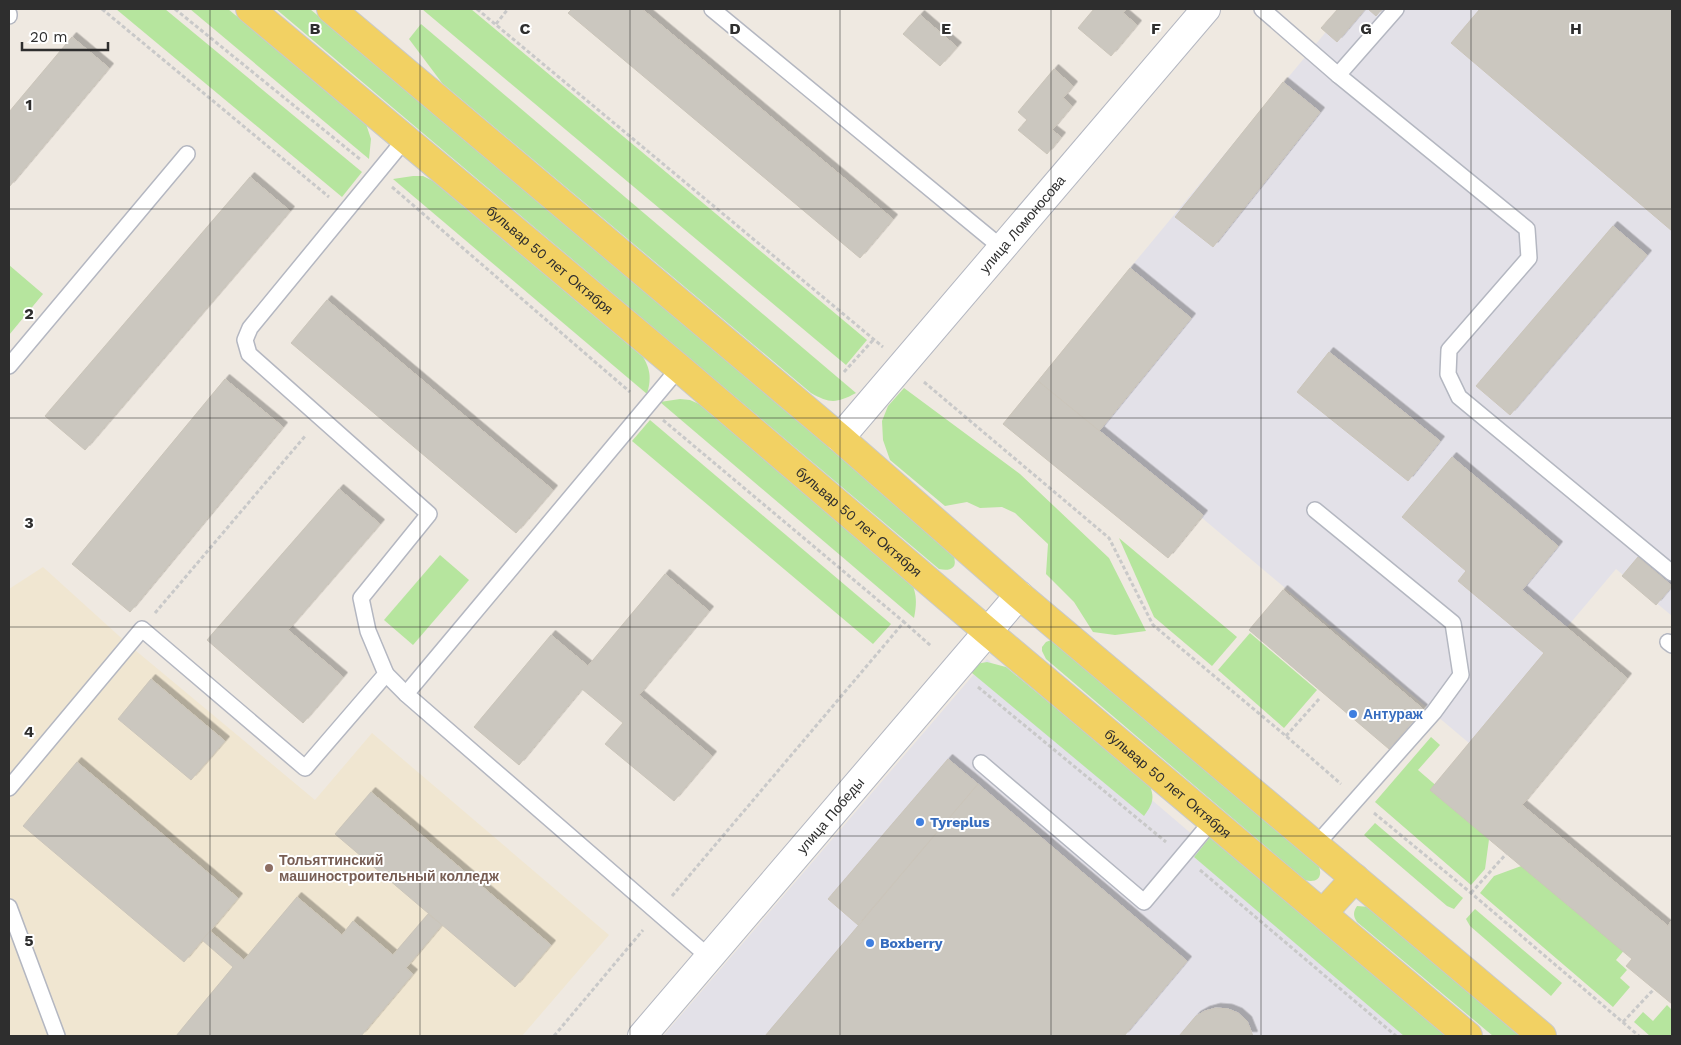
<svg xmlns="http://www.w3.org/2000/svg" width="1681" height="1045" font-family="'Work Sans',sans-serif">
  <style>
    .industrial { fill: #e3e1e8 }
    .education { fill: #f0e6d1 }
    .green { fill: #b6e59e }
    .building { fill: #cbc7bf; stroke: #cbc5ba; filter: url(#shadow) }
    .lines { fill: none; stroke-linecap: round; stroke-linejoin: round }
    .service-casing { stroke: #b4b7c1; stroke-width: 18 }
    .tertiary-casing { stroke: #b4b7c1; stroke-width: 30 }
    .secondary-casing { stroke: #b4b7c1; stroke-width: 30 }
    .primary-casing { stroke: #c9c9c9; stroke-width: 30 }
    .path { stroke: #c9c9c9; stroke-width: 3; stroke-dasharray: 4 2.5; stroke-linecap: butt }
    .service { stroke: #fff; stroke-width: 15 }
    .tertiary { stroke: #fff; stroke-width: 28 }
    .secondary { stroke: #fff; stroke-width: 28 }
    .primary { stroke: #f2d163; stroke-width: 28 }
    .grid { fill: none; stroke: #2e2e2e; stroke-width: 1; stroke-opacity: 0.55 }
    .shop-dot { fill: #3f7fe0; stroke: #fff; stroke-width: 2 }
    .education-dot { fill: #8d6e63; stroke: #fff; stroke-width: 2 }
    .labels { text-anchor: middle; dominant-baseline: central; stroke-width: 4; stroke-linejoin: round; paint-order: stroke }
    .street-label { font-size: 14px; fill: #2e2e2e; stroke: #fff }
    .shop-label { font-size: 14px; font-weight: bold; fill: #366cbe; stroke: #fff; text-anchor: start }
    .education-label { font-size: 14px; font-weight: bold; fill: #785e54; stroke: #fff; text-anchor: start }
    .grid-label { font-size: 16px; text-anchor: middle; font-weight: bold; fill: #2e2e2e; stroke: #fff; stroke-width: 4; stroke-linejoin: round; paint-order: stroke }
  </style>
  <defs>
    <filter id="shadow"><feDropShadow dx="4.5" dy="-4.5" stdDeviation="0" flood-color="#0004"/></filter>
  </defs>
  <rect width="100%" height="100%" fill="#efe9e1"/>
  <!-- industrial -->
  <g class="industrial">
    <polygon points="1345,9 1672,9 1672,616 1616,569 1469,743 1099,431 1191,318 1130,268"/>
    <polygon points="987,659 1428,1036 663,1036"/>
  </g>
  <!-- education -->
  <polygon class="education" points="43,567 129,645 315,800 372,733 609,935 522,1036 9,1036 9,589"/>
  <!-- green -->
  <g class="green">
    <polygon points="116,9 165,9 362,172 342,197"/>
    <polygon points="190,9 228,9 366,124 371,139 369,159"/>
    <path d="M276,9h34l639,539c9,12 9,25 -10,21z"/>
    <polygon points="422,9 471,9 867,340 846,365"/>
    <path d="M421,24l435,369c-19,10 -26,11 -45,0l-369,-310 -33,-44z"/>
    <path d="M413,176h10l10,5 210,176c8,13 8,23 4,37l-254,-215z"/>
    <polygon points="9,265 43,294 9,335"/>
    <polygon points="904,388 1020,474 1109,558 1146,631 1115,635 1093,632 1074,602 1046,574 1048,544 1015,513 1002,507 980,508 967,502 945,506 890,460 883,440 882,421 888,406"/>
    <path d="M680,399l10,1 9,4 211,176c7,13 7,23 4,38l-254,-216z"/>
    <polygon points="650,420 891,624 873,644 632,441"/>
    <polygon points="1119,538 1237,637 1212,666 1154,617"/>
    <polygon points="440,555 469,580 413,645 384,620"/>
    <polygon points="1250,633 1317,690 1284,728 1218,670"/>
    <path d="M1051,640l8,4 259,221c6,11 -1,19 -13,15l-259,-221 -4,-8v-4l4,-5z"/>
    <path d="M987,662l19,5 144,119c5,13 2,19 -6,30l-178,-148 10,-4z"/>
    <polygon points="1431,737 1440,745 1418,770 1490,832 1485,869 1471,885 1375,802"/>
    <polygon points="1375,823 1463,898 1454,909 1447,906 1364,835"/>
    <polygon points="1211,836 1446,1036 1404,1036 1194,857"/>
    <polygon points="1527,864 1626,948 1616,960 1627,970 1620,978 1630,987 1613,1007 1480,893 1494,876"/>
    <path d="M1357,906l13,1 153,129h-30l-136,-114c-4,-6 -4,-10 0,-16z"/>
    <polygon points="1475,909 1562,983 1551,996 1470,926 1466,919"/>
    <polygon points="1667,1005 1672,1010 1672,1036 1650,1036 1634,1022 1643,1012 1653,1021"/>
  </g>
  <!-- building -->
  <g class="building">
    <polygon points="572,9 642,9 893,219 860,258 568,13"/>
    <polygon points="1094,9 1127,9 1123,13 1137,25 1111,56 1078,28"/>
    <polygon points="1338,9 1365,9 1337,42 1321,28"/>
    <polygon points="1368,9 1382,9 1376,16"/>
    <polygon points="1480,9 1672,9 1672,231 1451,43"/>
    <polygon points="920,15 957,47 940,66 903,34"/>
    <polygon points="72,37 109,68 9,187 9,112"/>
    <polygon points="1054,69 1073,86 1063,98 1072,106 1052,130 1061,137 1047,154 1018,130 1027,120 1018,112"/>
    <polygon points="1283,82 1320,112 1213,247 1175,217"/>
    <polygon points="250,177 290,211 85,450 45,416"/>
    <polygon points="1613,226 1647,255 1510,415 1476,386"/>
    <polygon points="1130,268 1191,318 1099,431 1038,381"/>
    <polygon points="327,300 553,490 516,533 291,343"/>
    <polygon points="1329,352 1440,441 1408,481 1297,392"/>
    <polygon points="225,379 283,427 130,612 72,564"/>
    <polygon points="1038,381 1203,515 1168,558 1003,424"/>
    <polygon points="1452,457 1558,546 1522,590 1627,678 1522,805 1668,926 1672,920 1672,1004 1626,966 1632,959 1430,790 1544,653 1458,581 1466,571 1402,517"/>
    <polygon points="339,489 380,524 288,630 343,677 303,723 207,640"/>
    <polygon points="1638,557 1672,586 1656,605 1622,576"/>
    <polygon points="665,574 709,611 639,695 712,756 674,801 605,744 623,723 582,689 519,765 474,727 551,635 588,666"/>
    <polygon points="1283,590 1423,709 1389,749 1249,630"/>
    <polygon points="151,679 225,741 191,780 118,719"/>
    <polygon points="948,759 978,784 858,925 828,899"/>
    <polygon points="77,762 238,898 184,962 23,826"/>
    <polygon points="978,784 1187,961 1124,1036 765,1036"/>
    <polygon points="371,792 551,945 515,987 335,834"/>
    <polygon points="297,897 342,935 353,921 393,955 428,914 442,925 406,968 413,974 361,1036 176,1036 233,967 202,940 210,931 244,960"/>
    <polygon points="1216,1008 1228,1009 1238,1013 1247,1021 1253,1036 1179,1036 1196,1016 1205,1011"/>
  </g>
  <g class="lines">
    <defs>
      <g id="service">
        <polyline points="712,9 1002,248"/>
        <polyline points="1262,9 1338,75 1527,229 1529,258 1449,350 1448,374 1459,397 1672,573"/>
        <polyline points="9,14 9,16"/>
        <polyline points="1338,75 1396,9"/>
        <polyline points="9,366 187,154"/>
        <polyline points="679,368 406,694 709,957"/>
        <polyline points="1315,510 1453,623 1461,675 1434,712 1316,845"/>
        <polyline points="1668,642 1672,645"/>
        <polyline points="386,674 406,694"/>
        <polyline points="981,763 1144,902 1212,821"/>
        <polyline points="9,788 142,629 305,768 386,674 368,631 361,598 429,514 249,354 245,340 250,328 406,138"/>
        <polyline points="9,907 57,1036"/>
      </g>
      <g id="tertiary">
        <path id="s1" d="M840,438l366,-429"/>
      </g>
      <g id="secondary">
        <path id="s2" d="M642,1036l377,-441"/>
      </g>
      <g id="primary">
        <path id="s3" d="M250,9l429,359 309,264 480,404"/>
        <polyline points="331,9 840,438 1019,595 1542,1036"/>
        <polyline points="1323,913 1355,878"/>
      </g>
    </defs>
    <!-- service casing -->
    <use href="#service" class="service-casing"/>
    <!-- tertiary casing -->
    <use href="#tertiary" class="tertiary-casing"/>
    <!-- secondary casing -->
    <use href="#secondary" class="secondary-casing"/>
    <!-- primary casing -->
    <use href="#primary" class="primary-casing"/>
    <!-- path -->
    <g class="path">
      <polyline points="102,9 329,197"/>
      <polyline points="175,9 361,160"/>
      <polyline points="477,9 883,347"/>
      <polyline points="496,24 508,9"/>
      <polyline points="392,187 630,392"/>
      <polyline points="844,372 874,339"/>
      <polyline points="924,382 1109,538 1153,625 1286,736 1341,784"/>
      <polyline points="663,420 904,622"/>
      <polyline points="155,613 306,435"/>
      <polyline points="978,687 1166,842"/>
      <polyline points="1286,736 1320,698"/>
      <polyline points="1374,813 1471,893 1639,1036"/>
      <polyline points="1200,870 1396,1036"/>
      <polyline points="1471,893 1506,854"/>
      <polyline points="672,896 904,622 931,646"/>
      <polyline points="1623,1022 1654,989"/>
      <polyline points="554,1036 643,930"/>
    </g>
    <!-- service -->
    <use href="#service" class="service"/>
    <!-- tertiary -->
    <use href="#tertiary" class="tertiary"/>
    <!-- secondary -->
    <use href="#secondary" class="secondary"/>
    <!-- primary -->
    <use href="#primary" class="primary"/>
  </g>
  <!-- grid -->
  <path class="grid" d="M210,9v1027M420,9v1027M630,9v1027M840,9v1027M1051,9v1027M1261,9v1027M1471,9v1027M9,209h1663M9,418h1663M9,627h1663M9,836h1663"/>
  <!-- markers -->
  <g class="shop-dot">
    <circle cx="1353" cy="714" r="5"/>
    <circle cx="920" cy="822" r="5"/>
    <circle cx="870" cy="943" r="5"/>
  </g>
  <circle class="education-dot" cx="269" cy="868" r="5"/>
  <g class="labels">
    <!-- street labels -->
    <g class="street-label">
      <text stroke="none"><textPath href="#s1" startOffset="281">улица Ломоносова</textPath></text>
      <text stroke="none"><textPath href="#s3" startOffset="391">бульвар 50 лет Октября</textPath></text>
      <text stroke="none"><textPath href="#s3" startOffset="796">бульвар 50 лет Октября</textPath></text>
      <text stroke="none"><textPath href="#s3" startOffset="1201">бульвар 50 лет Октября</textPath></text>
      <text stroke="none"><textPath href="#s2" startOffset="290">улица Победы</textPath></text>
    </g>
    <!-- shop labels -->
    <g class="shop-label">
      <text x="1363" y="714">Антураж</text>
      <text x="930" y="822">Tyreplus</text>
      <text x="880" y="943">Boxberry</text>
    </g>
    <!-- education labels -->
    <g class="education-label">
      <text x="279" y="860">Тольяттинский<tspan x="279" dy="16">машиностроительный колледж</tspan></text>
    </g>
  </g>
  <g class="grid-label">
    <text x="315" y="34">B</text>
    <text x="525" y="34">C</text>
    <text x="735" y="34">D</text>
    <text x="946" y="34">E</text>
    <text x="1156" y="34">F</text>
    <text x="1366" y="34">G</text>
    <text x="1576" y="34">H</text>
    <text x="29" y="110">1</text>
    <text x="29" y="319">2</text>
    <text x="29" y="528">3</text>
    <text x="29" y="737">4</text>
    <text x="29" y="946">5</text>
  </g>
  <!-- border -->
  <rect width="1681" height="1045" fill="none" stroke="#2e2e2e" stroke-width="20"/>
  <!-- scale -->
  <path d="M22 42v8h86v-8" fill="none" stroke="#2e2e2e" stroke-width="2.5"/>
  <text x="30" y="42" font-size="15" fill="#2e2e2e" stroke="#ffffff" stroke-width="4" paint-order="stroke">20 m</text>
</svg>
